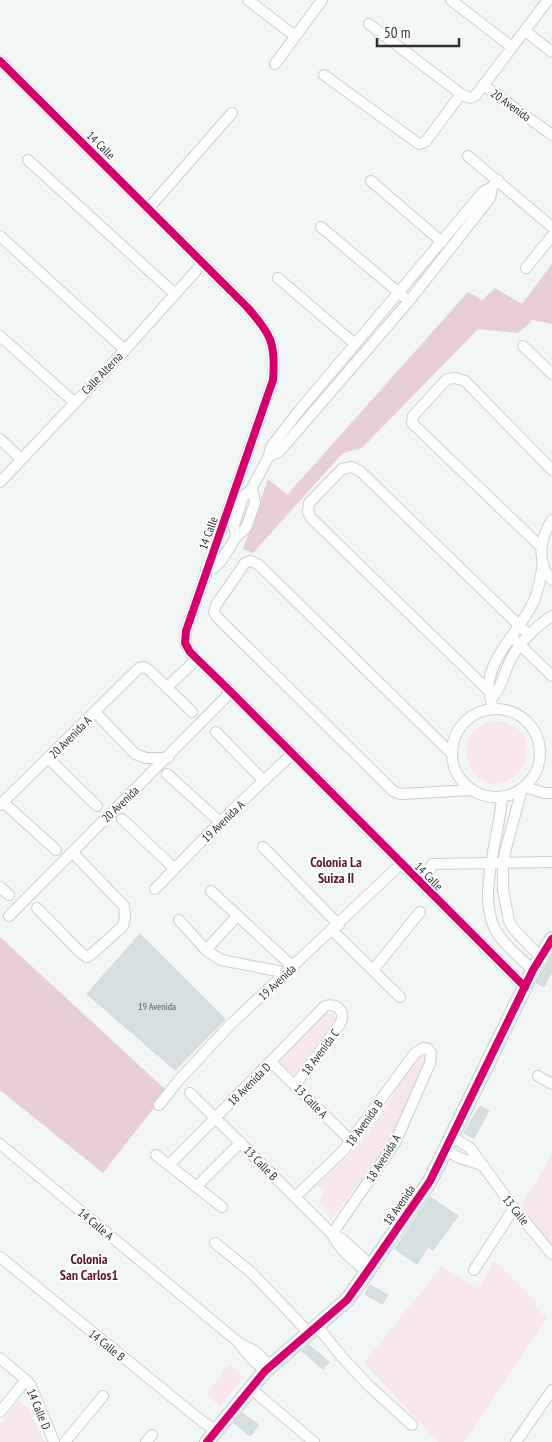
<svg xmlns="http://www.w3.org/2000/svg" width="552" height="1442" font-family="'PT Sans Narrow',sans-serif">
  <style>
    .green { fill: #f7e6ea }
    .forest { fill: #e8ced5 }
    .building { fill: #d3e0df; stroke: #d4d6d6 }
    .lines { fill: none; stroke-linecap: round; stroke-linejoin: round }
    .street-casing { stroke: #cccece; stroke-width: 12 }
    .secondary-casing { stroke: #cccece; stroke-width: 16 }
    .street { stroke: #fdfefe; stroke-width: 10 }
    .secondary { stroke: #f1f6f6; stroke-width: 14 }
    .cycleway-casing { stroke: #fff; stroke-width: 11 }
    .cycleway { stroke: #d6006c; stroke-width: 8 }
    .labels { text-anchor: middle; dominant-baseline: central; stroke-width: 4; stroke-linejoin: round; paint-order: stroke }
    .number-label { font-size: 10px; fill: #5a5e5e }
    .street-label { font-size: 12px; fill: #2f3131; stroke: #fff }
    .neighbourhood-label { font-size: 14px; font-weight: bold; fill: #5b1831; stroke: #fff }
  </style>
  <rect width="100%" height="100%" fill="#f2f6f6"/>
  <!-- green -->
  <g class="green">
    <path d="M501,721c19,5 32,19 24,40 -4,9 -9,16 -18,20 -41,18 -63,-59 -6,-60z"/>
    <polygon points="327,1013 333,1014 336,1018 294,1075 280,1061 323,1014"/>
    <polygon points="419,1054 428,1061 389,1142 330,1221 328,1211 319,1200 324,1192 318,1185 363,1141"/>
    <polygon points="552,1155 552,1245 521,1205"/>
    <polygon points="495,1261 538,1303 535,1307 547,1318 464,1442 438,1442 364,1363 442,1266 478,1289"/>
    <polygon points="229,1365 244,1377 220,1406 206,1394"/>
    <polygon points="19,1401 29,1409 45,1442 0,1442 0,1424"/>
  </g>
  <!-- forest -->
  <g class="forest">
    <polygon points="552,264 552,324 533,320 518,333 478,329 362,448 343,453 253,553 243,549 268,479 287,495 468,292 482,300 495,288 522,304"/>
    <polygon points="0,937 167,1091 103,1173 0,1090"/>
  </g>
  <!-- building -->
  <g class="building">
    <polygon points="140,934 225,1019 175,1070 87,994"/>
    <polygon points="552,956 552,971 544,987 536,983"/>
    <polygon points="480,1106 489,1111 474,1138 464,1133"/>
    <polygon points="430,1197 458,1216 433,1250 428,1247 417,1264 395,1249"/>
    <polygon points="370,1285 388,1295 382,1304 365,1294"/>
    <polygon points="309,1345 329,1362 323,1369 302,1351"/>
    <polygon points="242,1413 259,1425 250,1436 234,1423"/>
  </g>
  <g class="lines">
    <defs>
      <g id="street">
        <polyline points="248,0 295,36"/>
        <polyline points="451,0 512,47"/>
        <path d="M369,24l92,70c6,3 9,6 15,1l72,-95"/>
        <polyline points="525,31 552,52"/>
        <path d="M0,61l247,246c24,27 29,36 26,73l-87,251 -1,12 5,9 41,40 294,295"/>
        <polyline points="275,64 322,0"/>
        <polyline points="324,75 419,144 423,143 426,141 461,94"/>
        <polyline points="483,85 552,135"/>
        <polyline points="468,156 552,227"/>
        <polyline points="28,160 175,294"/>
        <polyline points="371,181 442,242"/>
        <polyline points="148,209 232,113"/>
        <polyline points="321,227 404,297"/>
        <polyline points="0,236 125,350"/>
        <polyline points="526,268 552,236"/>
        <polyline points="278,278 355,344"/>
        <polyline points="0,336 74,402"/>
        <polyline points="523,346 552,374"/>
        <polyline points="0,439 21,459"/>
        <polyline points="269,456 279,452 409,301 490,198 492,187"/>
        <polyline points="0,482 125,350 203,263"/>
        <path d="M552,520c-12,18 -16,43 0,60"/>
        <polyline points="236,537 234,525 243,497 252,488 269,456 271,447 298,412 483,192 492,187 498,180"/>
        <polyline points="541,547 412,423 413,416 447,379 455,378 465,381 552,470"/>
        <polyline points="206,569 215,567 221,561 236,537 246,528 255,503 252,488"/>
        <polyline points="515,640 552,676"/>
        <polyline points="167,687 197,659"/>
        <polyline points="489,691 311,518 308,512 309,503 342,469 352,467 360,471 528,634"/>
        <path d="M492,698c8,-10 10,-17 14,-28 9,-24 25,-40 46,-54"/>
        <path d="M492,708c0,-10 -5,-17 -3,-26 3,-27 31,-53 43,-77 7,-13 8,-27 11,-41"/>
        <circle cx="496" cy="753" r="44"/>
        <polyline points="95,712 135,754 146,758 168,758"/>
        <polyline points="216,732 264,781"/>
        <polyline points="452,754 259,565 251,561 245,563 216,605 214,612 217,617 393,791 400,794 473,790"/>
        <polyline points="48,758 97,806"/>
        <polyline points="167,774 220,822"/>
        <polyline points="525,787 544,793 552,793"/>
        <polyline points="522,789 505,852 503,863 503,889 509,921 513,928 540,957"/>
        <path d="M502,797c-2,40 -29,105 -2,140 9,12 22,23 33,33"/>
        <polyline points="3,802 56,850"/>
        <polyline points="0,805 139,668 144,667 149,670 192,712"/>
        <polyline points="122,819 174,868"/>
        <polyline points="263,847 339,925"/>
        <polyline points="430,870 432,864 552,862"/>
        <polyline points="0,887 9,895"/>
        <polyline points="155,889 220,822 292,754"/>
        <polyline points="211,891 293,967"/>
        <polyline points="37,908 81,953 87,957 93,953 123,926 125,917 124,906 72,852"/>
        <polyline points="9,916 231,692"/>
        <polyline points="179,920 206,950 221,960 278,971 283,977"/>
        <polyline points="332,930 400,997"/>
        <polyline points="206,950 237,916"/>
        <polyline points="373,970 420,912"/>
        <polyline points="271,1062 351,1141"/>
        <polyline points="538,1076 552,1084"/>
        <polyline points="190,1093 332,1234 342,1239 371,1265"/>
        <polyline points="159,1105 179,1080 230,1025 401,864"/>
        <polyline points="452,1137 470,1148 514,1208 552,1254"/>
        <polyline points="0,1144 238,1342 250,1357 265,1371"/>
        <polyline points="445,1150 460,1158 482,1165"/>
        <polyline points="156,1155 222,1207"/>
        <path d="M169,1165l156,-159c13,-3 21,6 15,18l-45,61"/>
        <polyline points="196,1187 241,1142"/>
        <polyline points="295,1197 343,1151 415,1053 423,1048 428,1049 431,1053 430,1063 395,1143 332,1234"/>
        <path d="M332,1234c8,16 21,27 35,38"/>
        <polyline points="215,1243 252,1273 309,1333"/>
        <polyline points="0,1257 203,1422 216,1430"/>
        <polyline points="474,1270 514,1208"/>
        <polyline points="317,1326 342,1357 368,1385 412,1425"/>
        <polyline points="241,1344 255,1351 270,1366"/>
        <polyline points="0,1358 26,1380 31,1386 54,1442"/>
        <polyline points="250,1388 314,1442"/>
        <polyline points="0,1412 26,1380"/>
        <polyline points="65,1442 103,1396"/>
        <polyline points="146,1442 152,1435"/>
        <polyline points="516,1442 552,1390"/>
      </g>
      <polyline id="secondary" points="207,1442 265,1371 347,1300 367,1272 430,1181 533,970 552,939"/>
    </defs>
    <!-- street casing -->
    <use href="#street" class="street-casing"/>
    <!-- secondary casing -->
    <use href="#secondary" class="secondary-casing"/>
    <!-- street -->
    <use href="#street" class="street"/>
    <!-- secondary -->
    <use href="#secondary" class="secondary"/>
    <defs>
      <g id="cycleway">
        <path d="M0,61l247,246c24,27 29,36 26,73l-87,251 -1,12 5,9 41,40 294,295"/>
        <polyline points="207,1442 265,1371 347,1300 367,1272 430,1181 533,970 552,939"/>
      </g>
    </defs>
    <!-- cycleway casing -->
    <use href="#cycleway" class="cycleway-casing"/>
    <!-- cycleway -->
    <use href="#cycleway" class="cycleway"/>
  </g>
  <g class="labels">
    <!-- number labels -->
    <g class="number-label">
      <text x="157" y="1006">19 Avenida</text>
    </g>
    <!-- street labels -->
    <g class="street-label">
      <text transform="translate(511 105) rotate(36)">20 Avenida</text>
      <text transform="translate(101 145) rotate(45)">14 Calle</text>
      <text transform="translate(102 373) rotate(-46)">Calle Alterna</text>
      <text transform="translate(208 533) rotate(-70)">14 Calle</text>
      <text transform="translate(70 737) rotate(-45)">20 Avenida A</text>
      <text transform="translate(120 804) rotate(-44)">20 Avenida</text>
      <text transform="translate(223 821) rotate(-44)">19 Avenida A</text>
      <text transform="translate(429 876) rotate(45)">14 Calle</text>
      <text transform="translate(277 982) rotate(-43)">19 Avenida</text>
      <text transform="translate(320 1052) rotate(-53)">18 Avenida C</text>
      <text transform="translate(249 1084) rotate(-45)">18 Avenida D</text>
      <text transform="translate(311 1101) rotate(46)">13 Calle A</text>
      <text transform="translate(364 1123) rotate(-54)">18 Avenida B</text>
      <text transform="translate(383 1158) rotate(-58)">18 Avenida A</text>
      <text transform="translate(261 1163) rotate(46)">13 Calle B</text>
      <text transform="translate(399 1205) rotate(-55)">18 Avenida</text>
      <text transform="translate(516 1210) rotate(52)">13 Calle</text>
      <text transform="translate(96 1224) rotate(40)">14 Calle A</text>
      <text transform="translate(107 1345) rotate(39)">14 Calle B</text>
      <text transform="translate(39 1409) rotate(67)">14 Calle D</text>
    </g>
    <!-- neighbourhood labels -->
    <g class="neighbourhood-label">
      <text x="336" y="862">Colonia La<tspan x="336" dy="16">Suiza II</tspan></text>
      <text x="89" y="1259">Colonia<tspan x="89" dy="16">San Carlos1</tspan></text>
    </g>
  </g>
  <!-- scale -->
  <path d="M377 38v8h82v-8" fill="none" stroke="#2f3131" stroke-width="2.5"/>
  <text x="384" y="38" font-size="15" fill="#2f3131" stroke="#ffffff" stroke-width="4" paint-order="stroke">50 m</text>
</svg>
